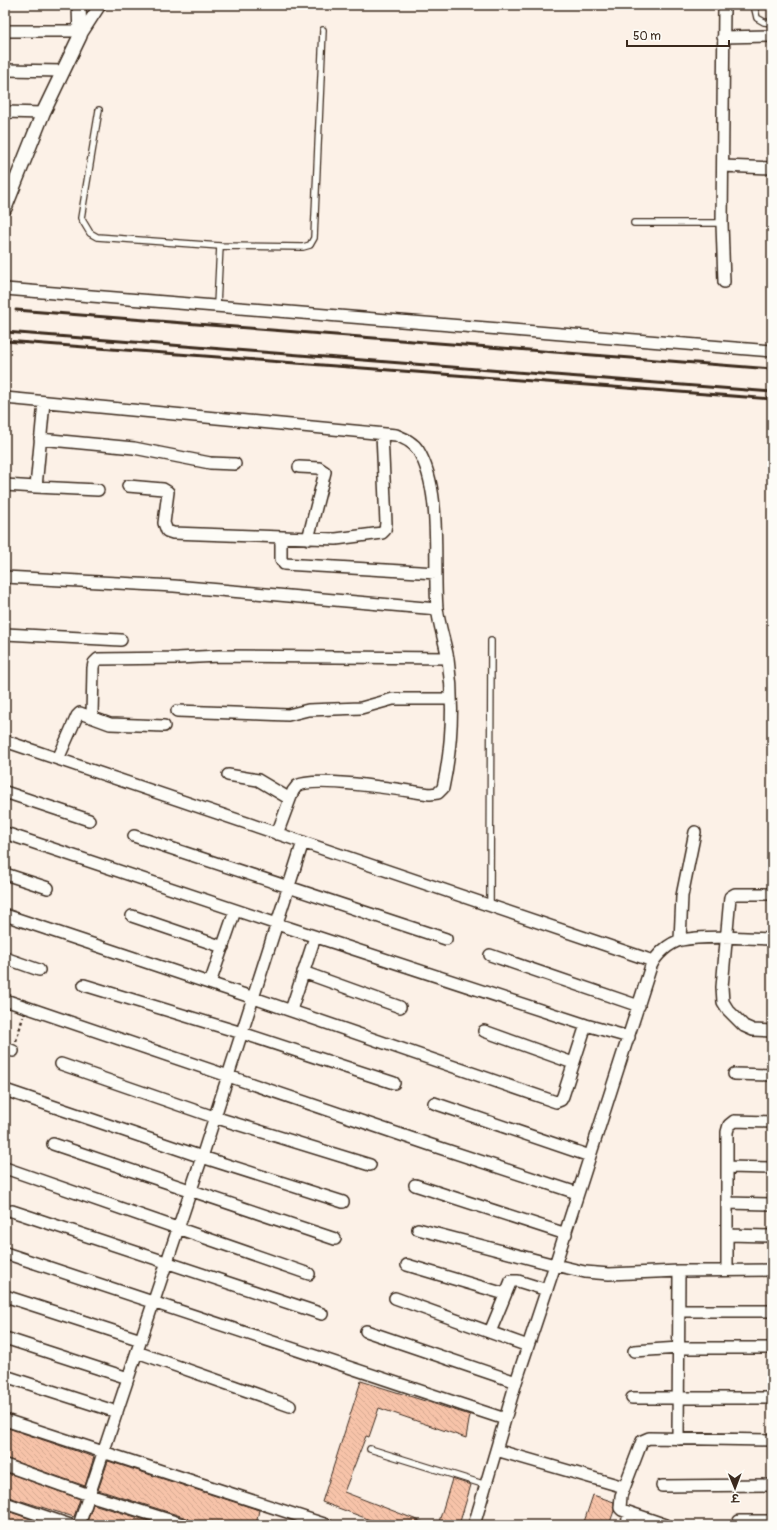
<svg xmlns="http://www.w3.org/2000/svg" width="777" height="1530" viewBox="0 0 777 1530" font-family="Pangolin,'Playpen Sans Deva',sans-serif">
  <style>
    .building { fill: url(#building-back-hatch); stroke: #3b2a1e }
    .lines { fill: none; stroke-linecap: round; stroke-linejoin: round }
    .service-casing { stroke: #3b2a1e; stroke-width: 8 }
    .minor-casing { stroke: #3b2a1e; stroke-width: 14 }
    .tertiary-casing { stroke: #3b2a1e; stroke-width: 16 }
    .path { stroke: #3b2a1e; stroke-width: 2.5; stroke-dasharray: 3 3; stroke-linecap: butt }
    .service { stroke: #fdfcf7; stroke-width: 5.5 }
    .minor { stroke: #fdfcf7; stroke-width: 11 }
    .tertiary { stroke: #fdfcf7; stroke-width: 13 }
    .rail { stroke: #3b2a1e; stroke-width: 3 }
  </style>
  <defs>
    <pattern id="building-back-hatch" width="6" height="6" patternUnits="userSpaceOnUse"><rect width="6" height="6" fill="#f7c3a9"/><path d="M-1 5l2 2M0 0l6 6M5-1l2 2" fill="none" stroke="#d5a891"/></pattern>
  </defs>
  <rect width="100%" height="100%" fill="#fcf1e7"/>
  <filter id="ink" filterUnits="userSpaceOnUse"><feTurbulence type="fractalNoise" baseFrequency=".025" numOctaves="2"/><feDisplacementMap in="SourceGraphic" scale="8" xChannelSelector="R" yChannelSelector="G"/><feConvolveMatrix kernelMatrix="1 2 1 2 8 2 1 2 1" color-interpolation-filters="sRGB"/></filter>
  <g filter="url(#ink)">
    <path class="building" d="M 361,1381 L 470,1415 L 466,1438 L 379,1408 L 369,1437 L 366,1436 L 344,1492 L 430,1525 L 384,1525 L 322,1502 Z
      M 5,1427 L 94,1457 L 85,1486 L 5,1458 Z
      M 108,1461 L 259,1510 L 256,1525 L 192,1525 L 187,1518 L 98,1490 Z
      M 5,1472 L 80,1499 L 74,1517 L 5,1496 Z
      M 452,1479 L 471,1485 L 459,1525 L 438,1525 Z
      M 593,1495 L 614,1502 L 614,1511 L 609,1525 L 583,1525 Z
      M 93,1504 L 162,1525 L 86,1525 Z
      M 5,1510 L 36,1521 L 35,1525 L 5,1525 Z"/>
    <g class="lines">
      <defs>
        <path id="service" d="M 754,5 L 757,18 L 764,22 L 772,23
          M 99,110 L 81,218 L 90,233 L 97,237 L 220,246
          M 634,223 L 722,223
          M 217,305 L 220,246 L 303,247 L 310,245 L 314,238 L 323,30
          M 490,906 L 491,641
          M 370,1449 L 486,1485"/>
        <path id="minor" d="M 724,5 L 722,223 L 724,282
          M 5,31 L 80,31
          M 80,36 L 100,5
          M 723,37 L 772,36
          M 5,70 L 63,71
          M 5,112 L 43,113
          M 723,166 L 772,168
          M 5,289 L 772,351
          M 5,398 L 396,435 C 405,439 413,442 418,450 C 443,491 433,562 437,608 C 439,625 445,642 448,659 C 454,702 452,746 443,788 L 438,793 L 430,794 C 407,791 314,775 297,786 C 296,787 294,790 293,791 L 277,834
          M 44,402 L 36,487 L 98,490
          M 40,439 L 134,448 L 210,463 L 235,464
          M 299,467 L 319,468 L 325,472 L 308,539
          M 5,485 L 36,487
          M 128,486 L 163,489 L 168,492 L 164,523 L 167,531 L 173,533 L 336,539 L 382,533 L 385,530 L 386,523 L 382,434
          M 281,537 L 281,559 L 284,564 L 436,573
          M 5,577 L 174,586 L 437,609
          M 5,634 L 121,640
          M 177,711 L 288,715 L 308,710 L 361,708 L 393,699 L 451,699
          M 92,716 L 93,668 L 94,663 L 98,659 L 178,658 L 219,656 L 448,658
          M 5,741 L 653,961
          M 58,759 L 77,716 L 80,713 L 110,724 L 164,726
          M 228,775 L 258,780 L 290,799
          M 5,792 L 89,820
          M 5,833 L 277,924 L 586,1025 L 629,1037
          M 134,836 L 446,939
          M 5,874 L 48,888
          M 772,894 L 735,894 L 730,897 L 722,987 L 723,1002 L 728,1010 L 744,1026 L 753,1030 L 772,1031
          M 5,915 L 245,995 L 556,1102 L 561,1100 L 563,1096 L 586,1025
          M 132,916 L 223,947
          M 680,940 L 682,896 L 695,832
          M 490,955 L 639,1006
          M 5,958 L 39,970
          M 303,972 L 400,1007
          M 210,983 L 235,911
          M 84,985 L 242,1033 L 394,1083
          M 5,1000 L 428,1144 L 577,1193
          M 291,1010 L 315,937
          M 484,1031 L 573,1063
          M 5,1048 L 13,1051
          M 61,1064 L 214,1117 L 370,1165
          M 734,1074 L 772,1075
          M 5,1090 L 202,1157 L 343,1202
          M 434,1103 L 590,1156
          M 53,1144 L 335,1239
          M 728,1167 L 772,1168
          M 5,1168 L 309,1274
          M 415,1185 L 566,1234
          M 727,1203 L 772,1204
          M 12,1211 L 322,1314
          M 418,1229 L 555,1265 L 651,966 C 656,955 669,943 681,940 C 705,935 746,938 772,939
          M 727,1235 L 772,1236
          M 5,1253 L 505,1419
          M 407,1265 L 505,1294
          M 727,1270 L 727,1132 L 729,1125 L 734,1121 L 772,1122
          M 5,1296 L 141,1340
          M 395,1298 L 528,1346
          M 679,1311 L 772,1311
          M 366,1331 L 516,1382
          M 490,1332 L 511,1281 L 518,1281 L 547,1290
          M 5,1338 L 128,1378
          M 634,1351 L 679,1348 L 772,1348
          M 137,1352 L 290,1406
          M 5,1376 L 117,1412
          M 632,1398 L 772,1398
          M 5,1420 L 327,1525
          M 678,1439 L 679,1271
          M 496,1450 L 624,1487
          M 5,1465 L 89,1495 L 185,1525
          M 662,1486 L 772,1485
          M 5,1503 L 70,1525
          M 739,1521 L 772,1521
          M 79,1525 L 202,1157 L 303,842
          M 474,1525 L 516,1382 L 555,1265 L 585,1272 L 609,1274 L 679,1271 L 772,1270
          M 626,1525 L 630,1513
          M 666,1525 L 622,1510 L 620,1508 L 621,1496 L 642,1441 L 649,1438 L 772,1440"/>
        <path id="tertiary" d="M 5,208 L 43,113 L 80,36 L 79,5"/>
      </defs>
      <use href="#service" class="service-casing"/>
      <use href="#minor" class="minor-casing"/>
      <use href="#tertiary" class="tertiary-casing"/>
      <path class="path" d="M 16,1041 L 23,1017"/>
      <use href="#service" class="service"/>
      <use href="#minor" class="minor"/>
      <use href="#tertiary" class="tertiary"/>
      <path class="rail" d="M 16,310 L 772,369
        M 5,332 L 772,392
        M 5,341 L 772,399"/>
    </g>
  </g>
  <rect width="777" height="1530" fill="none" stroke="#fdfcf7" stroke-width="20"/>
  <rect x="10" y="10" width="757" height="1510" fill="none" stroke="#3b2a1e" stroke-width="1.5" filter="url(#ink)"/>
  <g transform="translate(735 1488) rotate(179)" stroke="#fdfcf7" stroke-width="3" paint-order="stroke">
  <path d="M0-3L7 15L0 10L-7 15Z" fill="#3b2a1e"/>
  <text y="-6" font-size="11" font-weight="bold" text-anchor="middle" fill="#3b2a1e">उ</text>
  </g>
  <path d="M627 40v6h102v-6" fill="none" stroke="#3b2a1e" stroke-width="2"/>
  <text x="633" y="40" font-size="12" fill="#3b2a1e" stroke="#fdfcf7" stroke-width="3" paint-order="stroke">50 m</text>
</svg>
